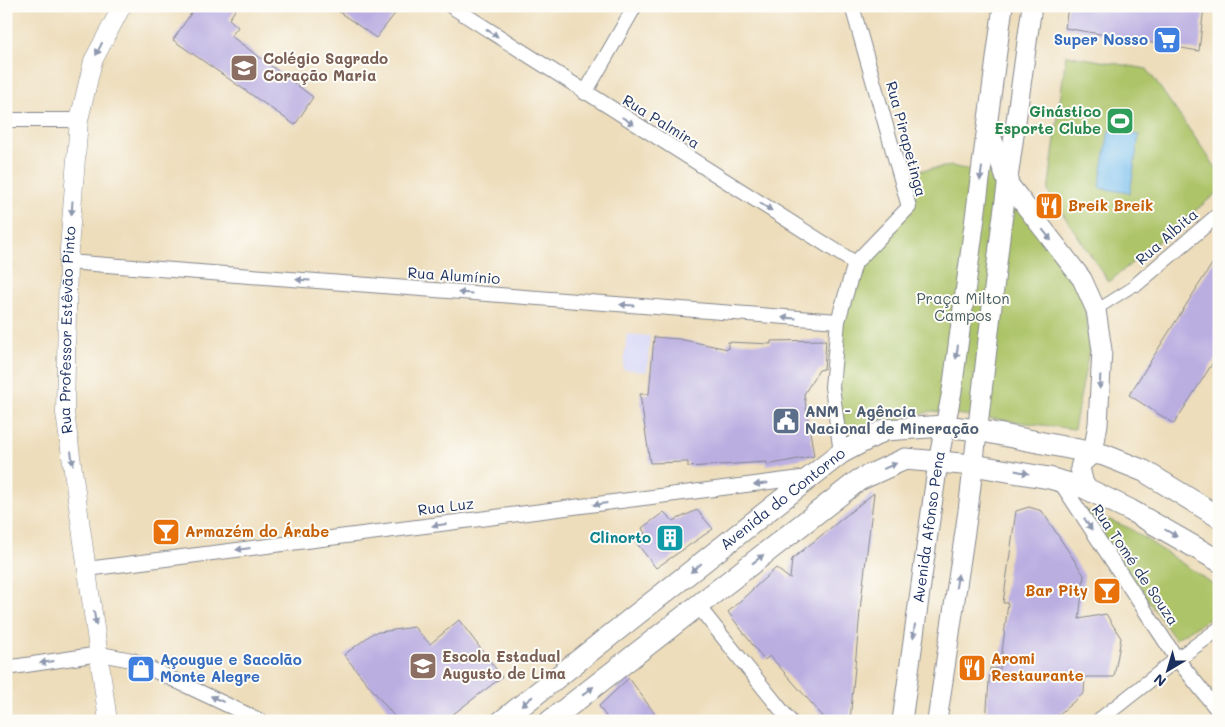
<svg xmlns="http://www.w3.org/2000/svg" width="1225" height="727" viewBox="0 0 1225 727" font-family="Mali,sans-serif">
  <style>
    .built { fill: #d7d7f8 }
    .green { fill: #adc469; stroke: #647a64 }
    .water { fill: #74bded; stroke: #4876a6 }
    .building { fill: #baaee1 }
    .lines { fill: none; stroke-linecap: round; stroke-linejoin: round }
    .pedestrian-casing { stroke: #84868c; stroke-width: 12 }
    .minor-casing { stroke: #84868c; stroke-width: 16 }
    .tertiary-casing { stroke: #84868c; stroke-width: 19 }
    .secondary-casing { stroke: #84868c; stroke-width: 21 }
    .primary-casing { stroke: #84868c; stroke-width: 23 }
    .pedestrian { stroke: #fff; stroke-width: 10 }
    .minor { stroke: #fff; stroke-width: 14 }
    .tertiary { stroke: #fff; stroke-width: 18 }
    .secondary { stroke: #fff; stroke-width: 19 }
    .primary { stroke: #fff; stroke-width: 21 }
    .oneway { fill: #8d97ae }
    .labels { text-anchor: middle; stroke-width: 4; stroke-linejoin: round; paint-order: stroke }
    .shop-label { font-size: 15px; font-weight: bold; fill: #366cbe; stroke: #fdfcf7; text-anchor: end }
    .education-label { font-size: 15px; font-weight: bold; fill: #785e54; stroke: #fdfcf7; text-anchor: start }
    .leisure-label { font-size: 15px; font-weight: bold; fill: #27864d; stroke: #fdfcf7; text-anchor: end }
    .street-label { font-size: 15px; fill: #1b2f5e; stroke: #fdfcf7 }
    .food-label { font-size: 15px; font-weight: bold; fill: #c56008; stroke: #fdfcf7; text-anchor: start }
    .park-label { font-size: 15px; fill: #475c61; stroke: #fdfcf7 }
    .service-label { font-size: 15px; font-weight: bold; fill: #4e5e75; stroke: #fdfcf7; text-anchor: start }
    .culture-label { font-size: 15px; font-weight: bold; fill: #0d838f; stroke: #fdfcf7; text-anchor: end }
  </style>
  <rect width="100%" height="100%" fill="#fdfcf7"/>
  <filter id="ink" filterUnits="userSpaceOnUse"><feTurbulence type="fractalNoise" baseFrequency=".02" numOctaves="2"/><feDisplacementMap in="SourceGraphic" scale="10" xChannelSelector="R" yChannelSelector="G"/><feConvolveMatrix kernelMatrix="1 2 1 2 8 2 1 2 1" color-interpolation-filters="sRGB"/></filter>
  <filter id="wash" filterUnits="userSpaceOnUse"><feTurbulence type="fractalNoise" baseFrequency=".0096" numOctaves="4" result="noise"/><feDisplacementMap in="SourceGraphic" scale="20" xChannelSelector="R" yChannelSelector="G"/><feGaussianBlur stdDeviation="1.12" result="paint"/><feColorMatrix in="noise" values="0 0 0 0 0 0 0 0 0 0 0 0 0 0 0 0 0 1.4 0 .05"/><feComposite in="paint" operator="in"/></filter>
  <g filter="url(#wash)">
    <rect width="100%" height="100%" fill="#edddbb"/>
    <path class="built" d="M 627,334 L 650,336 L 647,372 L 623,369 Z"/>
    <path class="green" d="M 1066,55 L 1147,69 L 1219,172 L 1219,191 L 1109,282 L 1048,192 Z
      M 978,126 L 1076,280 L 1085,310 L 1090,346 L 1074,429 L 931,411 L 884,427 L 845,445 L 834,389 L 840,323 L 857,264 L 912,207 L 916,171 L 952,166 L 973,171 Z
      M 1083,509 L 1129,528 L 1219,588 L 1219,613 L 1175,639 Z"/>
    <path class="water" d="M 1109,130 L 1139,135 L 1130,193 L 1099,188 Z"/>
    <g id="blocks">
      <path class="building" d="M 196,6 L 238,6 L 229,19 L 238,27 L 231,36 L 313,97 L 295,125 L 173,40 Z
        M 331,6 L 401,6 L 376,38 Z
        M 1068,6 L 1204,6 L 1199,51 L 1065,28 Z
        M 1219,253 L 1219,353 L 1174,424 L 1129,395 Z
        M 654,337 L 679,339 L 728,349 L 728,342 L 771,344 L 771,341 L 826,340 L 824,369 L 819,370 L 804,394 L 814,456 L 767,465 L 767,462 L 688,467 L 688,462 L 650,463 L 640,394 L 649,394 Z
        M 874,493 L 861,601 L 850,721 L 827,721 L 770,656 L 764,660 L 728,612 L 776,568 L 790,579 L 792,559 Z
        M 1029,507 L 1042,511 L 1084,575 L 1079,619 L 1106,614 L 1121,638 L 1114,677 L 1085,677 L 1084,693 L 1051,721 L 986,721 L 990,668 L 1000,669 L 1008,603 L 1003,603 L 1016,511 Z
        M 697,510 L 713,529 L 656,568 L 635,541 L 645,534 L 642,528 L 664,512 L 673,521 Z
        M 459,620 L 502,677 L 444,721 L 398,721 L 344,655 L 373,633 L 414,627 L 430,644 Z
        M 629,678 L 660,721 L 609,721 L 599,706 Z"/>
    </g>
  </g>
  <g filter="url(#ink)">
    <use href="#blocks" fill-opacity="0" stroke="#84868c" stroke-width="1"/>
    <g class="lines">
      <defs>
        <path id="pedestrian" d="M 1096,310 L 1137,284"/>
        <path id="minor" d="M 451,6 L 855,263
          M 585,93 L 635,6
          M 6,120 L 79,120
          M 68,262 L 838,321
          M 1137,284 L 1219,214
          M 841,453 L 832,387 L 838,321 L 855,263 L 909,207 L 852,6
          M 1061,483 L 1177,659 L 1219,712
          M 87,569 L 809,477
          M 698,606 L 790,721
          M 6,668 L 100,654 L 132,660 L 261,721
          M 1098,721 L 1177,659 L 1219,629"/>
        <g id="tertiary">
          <path id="s1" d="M 108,721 L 65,413 L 68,262 L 79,120 L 93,61 L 122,6"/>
        </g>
        <g id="secondary">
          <path d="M 989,129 L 1007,182 L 1082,279 L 1096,310 L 1102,350 L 1098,424 L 1093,453 L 1081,464 L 1080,468 L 1085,488"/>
          <path id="s2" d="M 902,721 L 938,462 L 952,391 L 1003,6"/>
          <path d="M 937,721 L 968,511 L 1001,229 L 1032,6"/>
        </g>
        <g id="primary">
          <path id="s3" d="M 502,721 L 841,453 L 885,430 L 944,426 L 977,430 L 1104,455 L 1144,471 L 1219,517"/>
          <path d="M 550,721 L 859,480 L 905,459 L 973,465 L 1049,478 L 1085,488 L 1130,510 L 1219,561"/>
        </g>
      </defs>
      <use href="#pedestrian" class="pedestrian-casing"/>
      <use href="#minor" class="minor-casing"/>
      <use href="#tertiary" class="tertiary-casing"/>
      <use href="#secondary" class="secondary-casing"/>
      <use href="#primary" class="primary-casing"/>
      <use href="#pedestrian" class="pedestrian"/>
      <use href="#minor" class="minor"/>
      <use href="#tertiary" class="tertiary"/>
      <use href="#secondary" class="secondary"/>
      <use href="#primary" class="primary"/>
    </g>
    <defs><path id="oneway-solid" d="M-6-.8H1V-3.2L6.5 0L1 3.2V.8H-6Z" transform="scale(1.25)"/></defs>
    <g class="oneway">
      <use href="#oneway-solid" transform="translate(492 33) rotate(33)"/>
      <use href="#oneway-solid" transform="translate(99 49) rotate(116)"/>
      <use href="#oneway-solid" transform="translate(628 121) rotate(32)"/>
      <use href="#oneway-solid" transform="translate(981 174) rotate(98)"/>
      <use href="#oneway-solid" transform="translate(766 207) rotate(32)"/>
      <use href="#oneway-solid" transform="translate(72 208) rotate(94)"/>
      <use href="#oneway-solid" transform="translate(1047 235) rotate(52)"/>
      <use href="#oneway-solid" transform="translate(303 280) rotate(-176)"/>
      <use href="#oneway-solid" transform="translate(465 293) rotate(-176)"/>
      <use href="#oneway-solid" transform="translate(627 305) rotate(-176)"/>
      <use href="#oneway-solid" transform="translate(789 318) rotate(-176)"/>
      <use href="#oneway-solid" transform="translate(957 352) rotate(98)"/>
      <use href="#oneway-solid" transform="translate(1100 382) rotate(93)"/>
      <use href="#oneway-solid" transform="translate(72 458) rotate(82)"/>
      <use href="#oneway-solid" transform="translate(890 466) rotate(-24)"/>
      <use href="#oneway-solid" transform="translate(1022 472) rotate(12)"/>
      <use href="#oneway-solid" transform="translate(761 484) rotate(173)"/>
      <use href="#oneway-solid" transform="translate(600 504) rotate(173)"/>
      <use href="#oneway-solid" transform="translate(1088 524) rotate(56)"/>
      <use href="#oneway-solid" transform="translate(439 525) rotate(173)"/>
      <use href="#oneway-solid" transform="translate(1171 533) rotate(30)"/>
      <use href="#oneway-solid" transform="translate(243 549) rotate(173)"/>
      <use href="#oneway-solid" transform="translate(758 559) rotate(-38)"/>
      <use href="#oneway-solid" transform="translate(696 568) rotate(141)"/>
      <use href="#oneway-solid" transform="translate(957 581) rotate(-81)"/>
      <use href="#oneway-solid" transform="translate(95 618) rotate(81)"/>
      <use href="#oneway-solid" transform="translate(914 631) rotate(98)"/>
      <use href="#oneway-solid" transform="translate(47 662) rotate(172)"/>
      <use href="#oneway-solid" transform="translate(588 691) rotate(-38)"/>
      <use href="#oneway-solid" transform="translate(217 699) rotate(-155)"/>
      <use href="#oneway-solid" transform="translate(527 701) rotate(142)"/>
    </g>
  </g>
  <defs>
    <symbol id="supermarket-square" viewBox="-11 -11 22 22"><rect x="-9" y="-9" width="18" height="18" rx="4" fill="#3f7fe0" stroke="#fdfcf7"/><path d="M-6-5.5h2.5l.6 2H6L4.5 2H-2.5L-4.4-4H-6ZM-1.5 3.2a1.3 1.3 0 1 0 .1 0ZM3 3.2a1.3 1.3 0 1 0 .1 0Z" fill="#fff"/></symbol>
    <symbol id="school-square" viewBox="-11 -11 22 22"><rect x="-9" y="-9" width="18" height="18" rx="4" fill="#8d6e63" stroke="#fdfcf7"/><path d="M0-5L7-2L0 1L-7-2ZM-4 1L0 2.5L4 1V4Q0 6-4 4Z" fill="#fff"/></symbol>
    <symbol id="stadium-square" viewBox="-11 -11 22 22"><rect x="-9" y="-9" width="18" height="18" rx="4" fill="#2e9e5b" stroke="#fdfcf7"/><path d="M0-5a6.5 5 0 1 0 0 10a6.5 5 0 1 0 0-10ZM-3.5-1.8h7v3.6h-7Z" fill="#fff"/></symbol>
    <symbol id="restaurant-square" viewBox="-11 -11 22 22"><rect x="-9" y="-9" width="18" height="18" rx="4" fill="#e8710a" stroke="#fdfcf7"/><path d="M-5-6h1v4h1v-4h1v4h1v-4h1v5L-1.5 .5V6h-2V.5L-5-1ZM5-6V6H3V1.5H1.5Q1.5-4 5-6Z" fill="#fff"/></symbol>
    <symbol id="civic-square" viewBox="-11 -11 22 22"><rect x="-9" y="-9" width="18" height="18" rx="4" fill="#5c6f8a" stroke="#fdfcf7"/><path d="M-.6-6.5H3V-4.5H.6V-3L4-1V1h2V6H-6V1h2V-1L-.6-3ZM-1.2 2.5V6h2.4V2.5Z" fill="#fff"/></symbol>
    <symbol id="bar-square" viewBox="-11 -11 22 22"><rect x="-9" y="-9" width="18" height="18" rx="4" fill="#e8710a" stroke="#fdfcf7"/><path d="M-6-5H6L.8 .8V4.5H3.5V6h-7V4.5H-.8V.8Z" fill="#fff"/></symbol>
    <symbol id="building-square" viewBox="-11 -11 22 22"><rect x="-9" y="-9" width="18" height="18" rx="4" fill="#0f9aa8" stroke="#fdfcf7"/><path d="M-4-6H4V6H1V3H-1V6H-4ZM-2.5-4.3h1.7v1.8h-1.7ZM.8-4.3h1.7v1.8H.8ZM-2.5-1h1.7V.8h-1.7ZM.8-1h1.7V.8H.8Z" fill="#fff"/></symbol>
    <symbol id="shop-square" viewBox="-11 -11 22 22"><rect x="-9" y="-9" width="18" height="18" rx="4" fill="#3f7fe0" stroke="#fdfcf7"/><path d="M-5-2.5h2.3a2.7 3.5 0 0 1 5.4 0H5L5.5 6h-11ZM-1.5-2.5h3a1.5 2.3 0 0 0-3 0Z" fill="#fff"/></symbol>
  </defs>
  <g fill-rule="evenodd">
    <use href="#supermarket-square" x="1151" y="24" width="32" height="32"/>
    <use href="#school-square" x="228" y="52" width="32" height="32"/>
    <use href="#stadium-square" x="1104" y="105" width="32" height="32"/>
    <use href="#restaurant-square" x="1033" y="190" width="32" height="32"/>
    <use href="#civic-square" x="770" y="405" width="32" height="32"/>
    <use href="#bar-square" x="150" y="516" width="32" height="32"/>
    <use href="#building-square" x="654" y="522" width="32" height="32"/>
    <use href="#bar-square" x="1091" y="575" width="32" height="32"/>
    <use href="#school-square" x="407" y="650" width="32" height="32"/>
    <use href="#restaurant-square" x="956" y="652" width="32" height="32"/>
    <use href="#shop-square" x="125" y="653" width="32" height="32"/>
  </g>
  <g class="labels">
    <g class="shop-label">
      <text x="1148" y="45">Super Nosso</text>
      <text x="160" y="665" text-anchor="start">Açougue e Sacolão<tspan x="160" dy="17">Monte Alegre</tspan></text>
    </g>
    <g class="education-label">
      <text x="263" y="64">Colégio Sagrado<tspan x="263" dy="17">Coração Maria</tspan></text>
      <text x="442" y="662">Escola Estadual<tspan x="442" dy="17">Augusto de Lima</tspan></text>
    </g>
    <g class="leisure-label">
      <text x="1101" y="117">Ginástico<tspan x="1101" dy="17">Esporte Clube</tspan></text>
    </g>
    <g class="street-label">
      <text transform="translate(661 122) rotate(32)" y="5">Rua Palmira</text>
      <text transform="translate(906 139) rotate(75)" y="5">Rua Pirapetinga</text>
      <text transform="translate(1167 237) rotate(-41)" y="5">Rua Albita</text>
      <text transform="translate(454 276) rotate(4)" y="5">Rua Alumínio</text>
      <text dy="5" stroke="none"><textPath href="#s1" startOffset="394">Rua Professor Estêvão Pinto</textPath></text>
      <text dy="5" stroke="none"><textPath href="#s3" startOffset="358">Avenida do Contorno</textPath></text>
      <text transform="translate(446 507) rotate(-7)" y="5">Rua Luz</text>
      <text dy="5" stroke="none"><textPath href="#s2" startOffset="196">Avenida Afonso Pena</textPath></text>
      <text transform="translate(1135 565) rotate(56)" y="5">Rua Tomé de Souza</text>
    </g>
    <g class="food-label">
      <text x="1068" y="211">Breik Breik</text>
      <text x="185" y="537">Armazém do Árabe</text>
      <text x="1088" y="596" text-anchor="end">Bar Pity</text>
      <text x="991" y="664">Aromi<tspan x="991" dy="17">Restaurante</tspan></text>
    </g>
    <g class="park-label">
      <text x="963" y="304">Praça Milton<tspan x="963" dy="17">Campos</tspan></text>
    </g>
    <g class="service-label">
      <text x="805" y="417">ANM - Agência<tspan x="805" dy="17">Nacional de Mineração</tspan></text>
    </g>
    <g class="culture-label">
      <text x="651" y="543">Clinorto</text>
    </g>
  </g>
  <rect width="1225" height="727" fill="none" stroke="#fdfcf7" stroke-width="25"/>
  <g transform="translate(1168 670) rotate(218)" stroke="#fdfcf7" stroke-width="4" paint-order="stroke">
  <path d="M0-4L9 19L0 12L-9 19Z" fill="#1b2f5e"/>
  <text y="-8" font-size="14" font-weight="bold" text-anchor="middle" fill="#1b2f5e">N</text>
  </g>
</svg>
